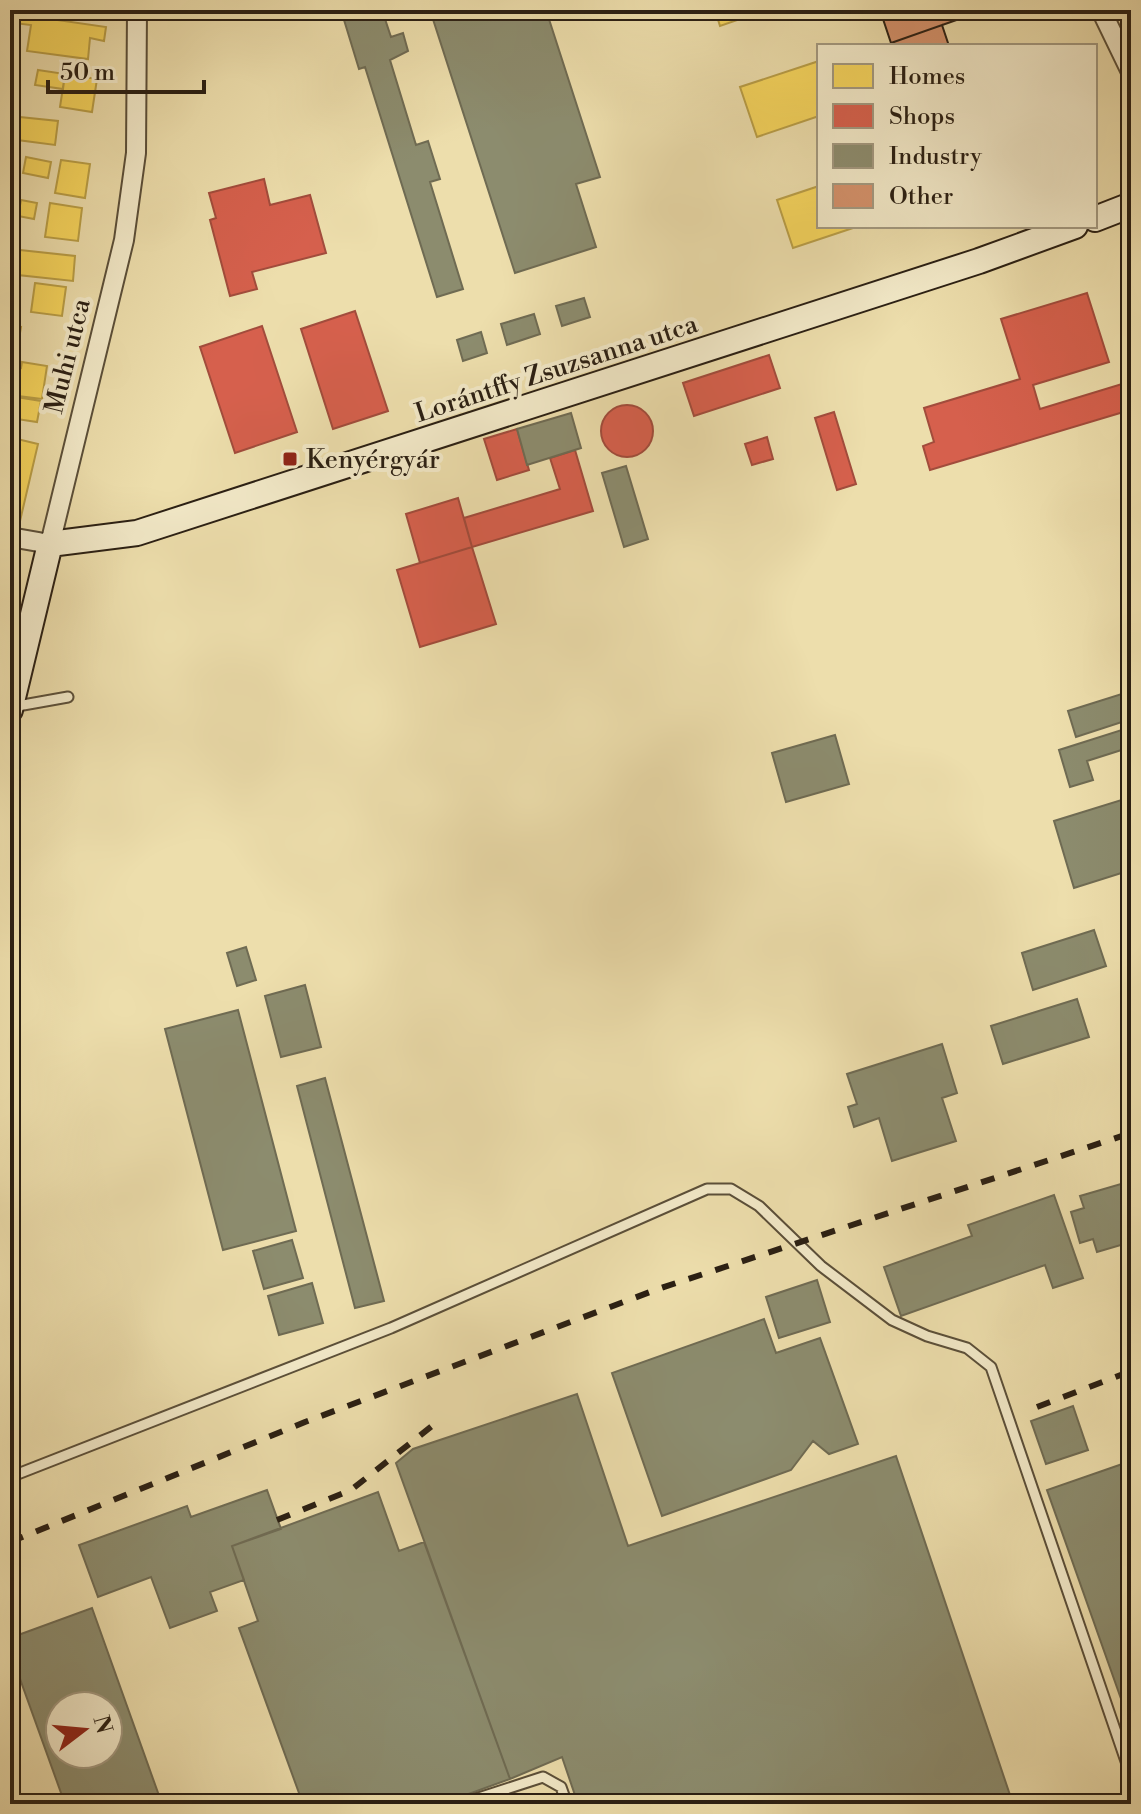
<svg xmlns="http://www.w3.org/2000/svg" width="1141" height="1814" viewBox="0 0 1141 1814" font-family="'Libre Bodoni',serif">
  <style>
    .homes { fill: #f6d55c; stroke: #b99e46; stroke-width: 2 }
    .shops { fill: #d6604d; stroke: #a24c3c; stroke-width: 2 }
    .industry { fill: #8c8c6e; stroke: #6f6b53; stroke-width: 2; fill-rule: evenodd }
    .building { fill: #d4916b; stroke: #2a1f13; stroke-width: 2 }
    .lines { fill: none; stroke-linecap: round; stroke-linejoin: round }
    .lane-casing { stroke: #5b4f39; stroke-width: 13 }
    .street-casing { stroke: #5b4f39; stroke-width: 22 }
    .secondary-casing { stroke: #2a1f13; stroke-width: 28 }
    .lane { stroke: #f3eac9; stroke-width: 9 }
    .street { stroke: #f3eac9; stroke-width: 18 }
    .secondary { stroke: #f3eac9; stroke-width: 24 }
    .rail { stroke: #2a1f13; stroke-width: 6; stroke-dasharray: 14 14; stroke-linecap: butt }
    .poi-dot { fill: #8f2418; stroke: #f3eac9; stroke-width: 3 }
    .labels { text-anchor: middle; stroke-width: 8; stroke-linejoin: round; paint-order: stroke }
    .street-label { font-size: 26px; fill: #2a1f13; stroke: #f3eac9 }
    .poi-label { font-size: 26px; fill: #2a1f13; stroke: #f3eac9; text-anchor: start }
  </style>
  <rect width="100%" height="100%" fill="#eddeac"/>
  <filter id="stains"><feTurbulence type="fractalNoise" baseFrequency=".0025" numOctaves="4"/><feColorMatrix values="0 0 0 0 .2 0 0 0 0 .09 0 0 0 0 .02 0 0 0 .5 -.17"/></filter>
  <radialGradient id="worn" r=".72"><stop offset=".6" stop-color="#630" stop-opacity="0"/><stop offset="1" stop-color="#630" stop-opacity=".3"/></radialGradient>
  <path class="homes" d="M 715,10 L 766,10 L 720,26 Z
    M 16,14 L 106,27 L 104,41 L 90,38 L 88,59 L 27,51 L 31,25 L 14,23 Z
    M 819,61 L 819,116 L 757,137 L 740,87 Z
    M 38,70 L 65,74 L 63,89 L 35,85 Z
    M 65,74 L 97,79 L 92,112 L 60,107 Z
    M 10,116 L 58,121 L 55,145 L 10,139 Z
    M 26,157 L 51,162 L 48,178 L 23,173 Z
    M 61,160 L 90,164 L 85,198 L 55,193 Z
    M 819,186 L 819,226 L 859,226 L 793,248 L 777,200 Z
    M 21,200 L 37,203 L 34,219 L 18,216 Z
    M 50,203 L 82,208 L 78,241 L 45,237 Z
    M 20,250 L 75,256 L 73,281 L 18,275 Z
    M 35,283 L 66,287 L 62,316 L 31,312 Z
    M 10,326 L 21,327 L 16,357 L 10,356 Z
    M 22,362 L 47,366 L 42,399 L 10,395 L 10,366 L 21,368 Z
    M 10,396 L 41,401 L 37,422 L 10,418 Z
    M 13,438 L 38,444 L 20,521 L 10,519 Z"/>
  <path class="shops" d="M 264,179 L 270,205 L 310,195 L 326,253 L 252,272 L 257,289 L 230,296 L 210,220 L 216,218 L 209,193 Z
    M 1087,293 L 1109,362 L 1033,385 L 1040,409 L 1122,384 L 1130,410 L 930,470 L 923,446 L 934,442 L 924,408 L 1020,379 L 1001,319 Z
    M 355,311 L 388,411 L 333,429 L 301,329 Z
    M 262,326 L 297,432 L 235,453 L 200,347 Z
    M 769,355 L 780,388 L 694,416 L 683,383 Z
    M601 431a26 26 0 1 1 52 0a26 26 0 1 1-52 0Z
    M 834,412 L 856,484 L 837,490 L 815,418 Z
    M 517,429 L 529,470 L 497,480 L 484,439 Z
    M 767,437 L 773,459 L 752,465 L 745,444 Z
    M 575,450 L 593,511 L 472,547 L 464,518 L 560,489 L 550,458 Z
    M 458,498 L 472,547 L 420,563 L 406,514 Z
    M 472,547 L 496,624 L 420,647 L 397,570 Z"/>
  <path class="industry" d="M 341,10 L 382,10 L 391,37 L 403,33 L 408,51 L 390,60 L 416,145 L 428,141 L 440,179 L 430,182 L 463,289 L 437,297 L 365,67 L 359,69 Z
    M 430,10 L 546,10 L 600,177 L 576,184 L 596,247 L 515,273 Z
    M 584,298 L 590,317 L 562,326 L 556,306 Z
    M 534,314 L 540,334 L 507,345 L 501,324 Z
    M 481,332 L 487,353 L 463,361 L 457,340 Z
    M 571,413 L 581,448 L 527,465 L 517,429 Z
    M 626,466 L 648,539 L 624,547 L 602,473 Z
    M 1131,691 L 1131,719 L 1076,737 L 1068,711 Z
    M 1131,727 L 1131,747 L 1087,761 L 1093,780 L 1070,787 L 1059,750 Z
    M 835,735 L 849,784 L 786,802 L 772,753 Z
    M 1131,797 L 1131,870 L 1074,888 L 1054,821 Z
    M 1094,930 L 1106,966 L 1033,990 L 1022,953 Z
    M 246,947 L 256,980 L 237,986 L 227,953 Z
    M 305,985 L 321,1047 L 281,1057 L 265,996 Z
    M 1077,999 L 1089,1037 L 1003,1064 L 991,1026 Z
    M 238,1010 L 296,1231 L 223,1250 L 165,1029 Z
    M 942,1044 L 957,1093 L 942,1098 L 956,1141 L 892,1161 L 879,1118 L 854,1127 L 848,1107 L 857,1104 L 847,1074 Z
    M 325,1078 L 384,1301 L 355,1308 L 297,1086 Z
    M 1131,1181 L 1131,1242 L 1097,1252 L 1093,1239 L 1080,1243 L 1071,1212 L 1084,1208 L 1080,1196 Z
    M 1054,1195 L 1083,1278 L 1053,1288 L 1045,1265 L 901,1316 L 884,1267 L 972,1236 L 968,1225 Z
    M 292,1240 L 303,1278 L 264,1289 L 253,1251 Z
    M 817,1280 L 830,1322 L 779,1338 L 766,1297 Z
    M 312,1283 L 323,1323 L 279,1335 L 268,1296 Z
    M 764,1319 L 776,1353 L 820,1338 L 858,1444 L 829,1454 L 813,1441 L 791,1470 L 662,1516 L 612,1373 Z
    M 577,1394 L 628,1546 L 896,1456 L 1013,1804 L 578,1804 L 562,1757 L 510,1779 L 396,1463 L 413,1449 Z
    M 1073,1406 L 1088,1450 L 1046,1464 L 1031,1421 Z
    M 1131,1461 L 1131,1727 L 1047,1490 Z
    M 267,1490 L 281,1529 L 232,1546 L 244,1580 L 210,1592 L 217,1611 L 170,1628 L 151,1577 L 98,1597 L 79,1545 L 187,1506 L 191,1517 Z
    M 378,1492 L 399,1551 L 424,1542 L 510,1779 L 441,1804 L 303,1804 L 239,1628 L 258,1621 L 232,1546 Z
    M 92,1608 L 162,1804 L 65,1804 L 10,1651 L 10,1638 ZM 60,1706 L 108,1706 L 108,1754 L 60,1754 Z"/>
  <path class="building" d="M 880,10 L 985,10 L 891,43 Z
    M 942,25 L 949,46 L 892,46 L 891,43 Z"/>
  <g class="lines">
    <defs>
      <path id="lane" d="M 12,707 L 68,697
        M 10,1477 L 391,1328 L 707,1189 L 731,1189 L 759,1206 L 821,1266 L 892,1320 L 927,1336 L 967,1348 L 991,1367 L 1131,1776
        M 10,1798 L 12,1804
        M 460,1804 L 543,1777 L 561,1787 L 567,1804"/>
      <path id="street" d="M 1101,10 L 1131,72
        M 10,537 L 50,544 L 124,240 L 136,153 L 137,10"/>
      <path id="secondary" d="M 1095,219 L 1131,205
        M 10,710 L 50,544 L 137,533 L 979,261 L 1075,226"/>
    </defs>
    <use href="#lane" class="lane-casing"/>
    <use href="#street" class="street-casing"/>
    <use href="#secondary" class="secondary-casing"/>
    <use href="#lane" class="lane"/>
    <use href="#street" class="street"/>
    <use href="#secondary" class="secondary"/>
    <path class="rail" d="M 1037,1407 L 1131,1371
      M 277,1520 L 351,1490 L 432,1426
      M 10,1542 L 305,1422 L 658,1289 L 1131,1133"/>
  </g>
  <rect class="poi-dot" x="282" y="451" width="16" height="16" rx="4"/>
  <g class="labels">
    <g class="street-label">
      <text transform="translate(67 356) rotate(-76)" y="9">Muhi utca</text>
      <text transform="translate(556 368) rotate(-18)" y="9">Lorántffy Zsuzsanna utca</text>
    </g>
    <g class="poi-label">
      <text x="306" y="468">Kenyérgyár</text>
    </g>
  </g>
  <rect width="1141" height="1814" fill="none" stroke="#eddeac" stroke-width="40"/>
  <rect x="12" y="12" width="1117" height="1790" fill="none" stroke="#2a1f13" stroke-width="4"/>
  <rect x="20" y="20" width="1101" height="1774" fill="none" stroke="#2a1f13" stroke-width="2"/>
  <rect x="817" y="44" width="280" height="184" fill="#f3eac9" stroke="#a39980" stroke-width="2"/>
  <rect x="833" y="64" width="40" height="24" fill="#f6d55c" stroke="#a39980" stroke-width="2"/>
  <text x="889" y="84" font-size="24" fill="#2a1f13">Homes</text>
  <rect x="833" y="104" width="40" height="24" fill="#d6604d" stroke="#a39980" stroke-width="2"/>
  <text x="889" y="124" font-size="24" fill="#2a1f13">Shops</text>
  <rect x="833" y="144" width="40" height="24" fill="#8c8c6e" stroke="#a39980" stroke-width="2"/>
  <text x="889" y="164" font-size="24" fill="#2a1f13">Industry</text>
  <rect x="833" y="184" width="40" height="24" fill="#d4916b" stroke="#a39980" stroke-width="2"/>
  <text x="889" y="204" font-size="24" fill="#2a1f13">Other</text>
  <g transform="translate(84 1730) rotate(74)"><circle r="38" fill="#f3eac9" stroke="#a39980" stroke-width="2"/>
  <path d="M0-6L14 30L0 20L-14 30Z" fill="#8f2418"/>
  <text y="-12" font-size="22" font-weight="bold" text-anchor="middle" fill="#2a1f13">N</text>
  </g>
  <path d="M48 80v12h156v-12" fill="none" stroke="#2a1f13" stroke-width="4"/>
  <text x="60" y="80" font-size="24" fill="#2a1f13" stroke="#f3eac9" stroke-width="6" paint-order="stroke">50 m</text>
  <rect width="100%" height="100%" filter="url(#stains)"/>
  <rect width="100%" height="100%" fill="url(#worn)"/>
</svg>
